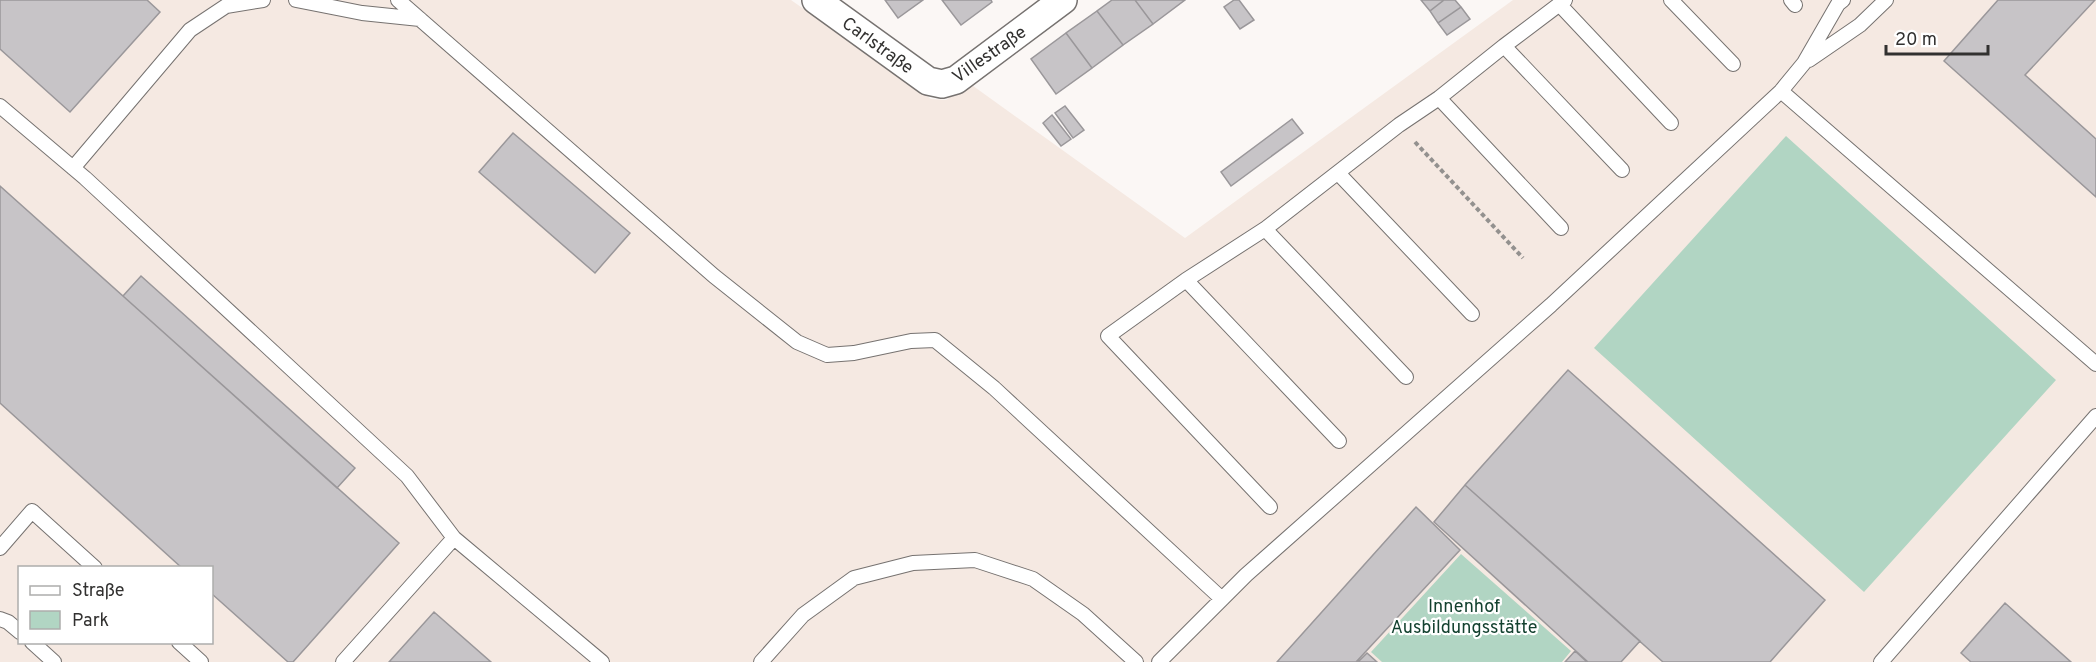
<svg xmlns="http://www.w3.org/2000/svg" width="2096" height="662" viewBox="0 0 2096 662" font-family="Overpass,sans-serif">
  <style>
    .built { fill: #f5e9e2; fill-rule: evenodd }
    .green { fill: #b1d5c3 }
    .building { fill: #c7c4c7; stroke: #9a979a; stroke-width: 1.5 }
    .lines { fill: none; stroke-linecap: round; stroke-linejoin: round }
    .lane-casing { stroke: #767270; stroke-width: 16 }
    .street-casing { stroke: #767270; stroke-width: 30 }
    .path { stroke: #93918f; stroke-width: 4; stroke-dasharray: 4.5 3; stroke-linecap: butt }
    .lane { stroke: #fff; stroke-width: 14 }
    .street { stroke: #fff; stroke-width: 27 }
    .labels { text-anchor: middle; stroke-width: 4.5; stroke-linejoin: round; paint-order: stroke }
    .street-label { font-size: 18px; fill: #323130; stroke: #fff }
    .park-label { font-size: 18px; fill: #13412f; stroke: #fff }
  </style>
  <rect width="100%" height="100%" fill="#fbf7f5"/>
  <path class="built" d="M 0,0 L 791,0 L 931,99 L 946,100 L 969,83 L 1185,238 L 1513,0 L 2096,0 L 2096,662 L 0,662 ZM 20,568 L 212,568 L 212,642 L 20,642 Z"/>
  <path class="green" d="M 1786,136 L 2056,380 L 1864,592 L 1594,348 Z
    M 1461,554 L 1571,651 L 1562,662 L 1382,662 L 1371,652 Z"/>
  <path class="building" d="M 0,0 L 147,0 L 160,12 L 70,112 L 0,49 Z
    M 885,0 L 923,0 L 898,18 Z
    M 942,0 L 991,0 L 992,2 L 961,25 Z
    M 1112,0 L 1135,0 L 1153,24 L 1123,45 L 1097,11 Z
    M 1135,0 L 1185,0 L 1153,24 Z
    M 1234,0 L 1239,0 L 1254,20 L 1240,29 L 1224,7 Z
    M 1421,0 L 1444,0 L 1430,11 Z
    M 1444,0 L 1455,0 L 1461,7 L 1438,23 L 1430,11 Z
    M 1998,0 L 2095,0 L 2025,75 L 2096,139 L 2096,197 L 1944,61 Z
    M 1461,7 L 1470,19 L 1447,35 L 1438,23 Z
    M 1097,11 L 1123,45 L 1092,68 L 1066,33 Z
    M 1066,33 L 1092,68 L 1056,94 L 1031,59 Z
    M 1065,106 L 1084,130 L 1073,138 L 1055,113 Z
    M 1052,115 L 1071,139 L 1061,146 L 1043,123 Z
    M 1292,119 L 1303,133 L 1231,186 L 1221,172 Z
    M 513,133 L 630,233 L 595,273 L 479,172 Z
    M 0,186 L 399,543 L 293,662 L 288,662 L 212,594 L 212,568 L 182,568 L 0,403 Z
    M 141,276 L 355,468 L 337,488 L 123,296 Z
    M 1568,370 L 1825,600 L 1770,662 L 1663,662 L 1465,485 Z
    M 1465,485 L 1640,641 L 1621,662 L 1588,662 L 1434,522 Z
    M 1416,507 L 1460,550 L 1356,662 L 1277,662 Z
    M 2005,603 L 2071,662 L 1971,662 L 1961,653 Z
    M 434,612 L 491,662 L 389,662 Z
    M 1575,651 L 1587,662 L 1565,662 Z
    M 1367,653 L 1377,662 L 1358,662 Z"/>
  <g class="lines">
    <defs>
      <path id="lane" d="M 296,0 L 362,13 L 420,19
        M 398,0 L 714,276 L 797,342 L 827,355 L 854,353 L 911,341 L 935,340 L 994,388 L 1222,599
        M 1671,0 L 1733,64
        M 1791,0 L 1795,5
        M 1559,4 L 1671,123
        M 1504,46 L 1622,170
        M 1809,60 L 1860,25 L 1886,0
        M 1781,91 L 2096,364
        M 1439,98 L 1561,228
        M 0,106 L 85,178 L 407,476 L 454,538
        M 73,168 L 190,30 L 226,6 L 263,0
        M 1338,173 L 1472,314
        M 1265,229 L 1406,377
        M 1186,280 L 1339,441
        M 1270,507 L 1108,336 L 1186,280 L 1265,229 L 1399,125 L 1439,98 L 1504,46 L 1565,0
        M 0,548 L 32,511 L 95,568
        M 0,619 L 8,622 L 20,632
        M 32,642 L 54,662
        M 179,642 L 201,662
        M 343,662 L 454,538 L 602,662
        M 761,662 L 803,615 L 854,578 L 913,563 L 975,560 L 1033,579 L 1083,614 L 1136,662
        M 1159,662 L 1246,575 L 1551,305 L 1781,91 L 1804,63 L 1838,4 L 1843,0
        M 1881,662 L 2096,416"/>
      <path id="street" d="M 816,0 L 928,81 L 942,84 L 956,80 L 1063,0"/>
    </defs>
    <use href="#lane" class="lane-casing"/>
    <use href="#street" class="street-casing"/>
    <path class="path" d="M 1415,142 L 1523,258"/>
    <use href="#lane" class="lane"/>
    <use href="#street" class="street"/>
  </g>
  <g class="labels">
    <g class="street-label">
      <text transform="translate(878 45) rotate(36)" y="6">Carlstraße</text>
      <text transform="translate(989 54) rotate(-35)" y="6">Villestraße</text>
    </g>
    <g class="park-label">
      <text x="1464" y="612">Innenhof<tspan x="1464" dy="21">Ausbildungsstätte</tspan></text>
    </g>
  </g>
  <rect x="18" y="566" width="195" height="78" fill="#ffffff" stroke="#adadac" stroke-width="1.5"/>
  <rect x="30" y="586" width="30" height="9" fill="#ffffff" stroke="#adadac" stroke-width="1.5"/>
  <text x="72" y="596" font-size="18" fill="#323130">Straße</text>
  <rect x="30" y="611" width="30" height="18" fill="#b1d5c3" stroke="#adadac" stroke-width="1.5"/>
  <text x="72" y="626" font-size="18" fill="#323130">Park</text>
  <path d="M1886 45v9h102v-9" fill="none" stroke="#323130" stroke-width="3"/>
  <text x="1895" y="45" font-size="18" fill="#323130" stroke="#ffffff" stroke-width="4.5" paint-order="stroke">20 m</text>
</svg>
